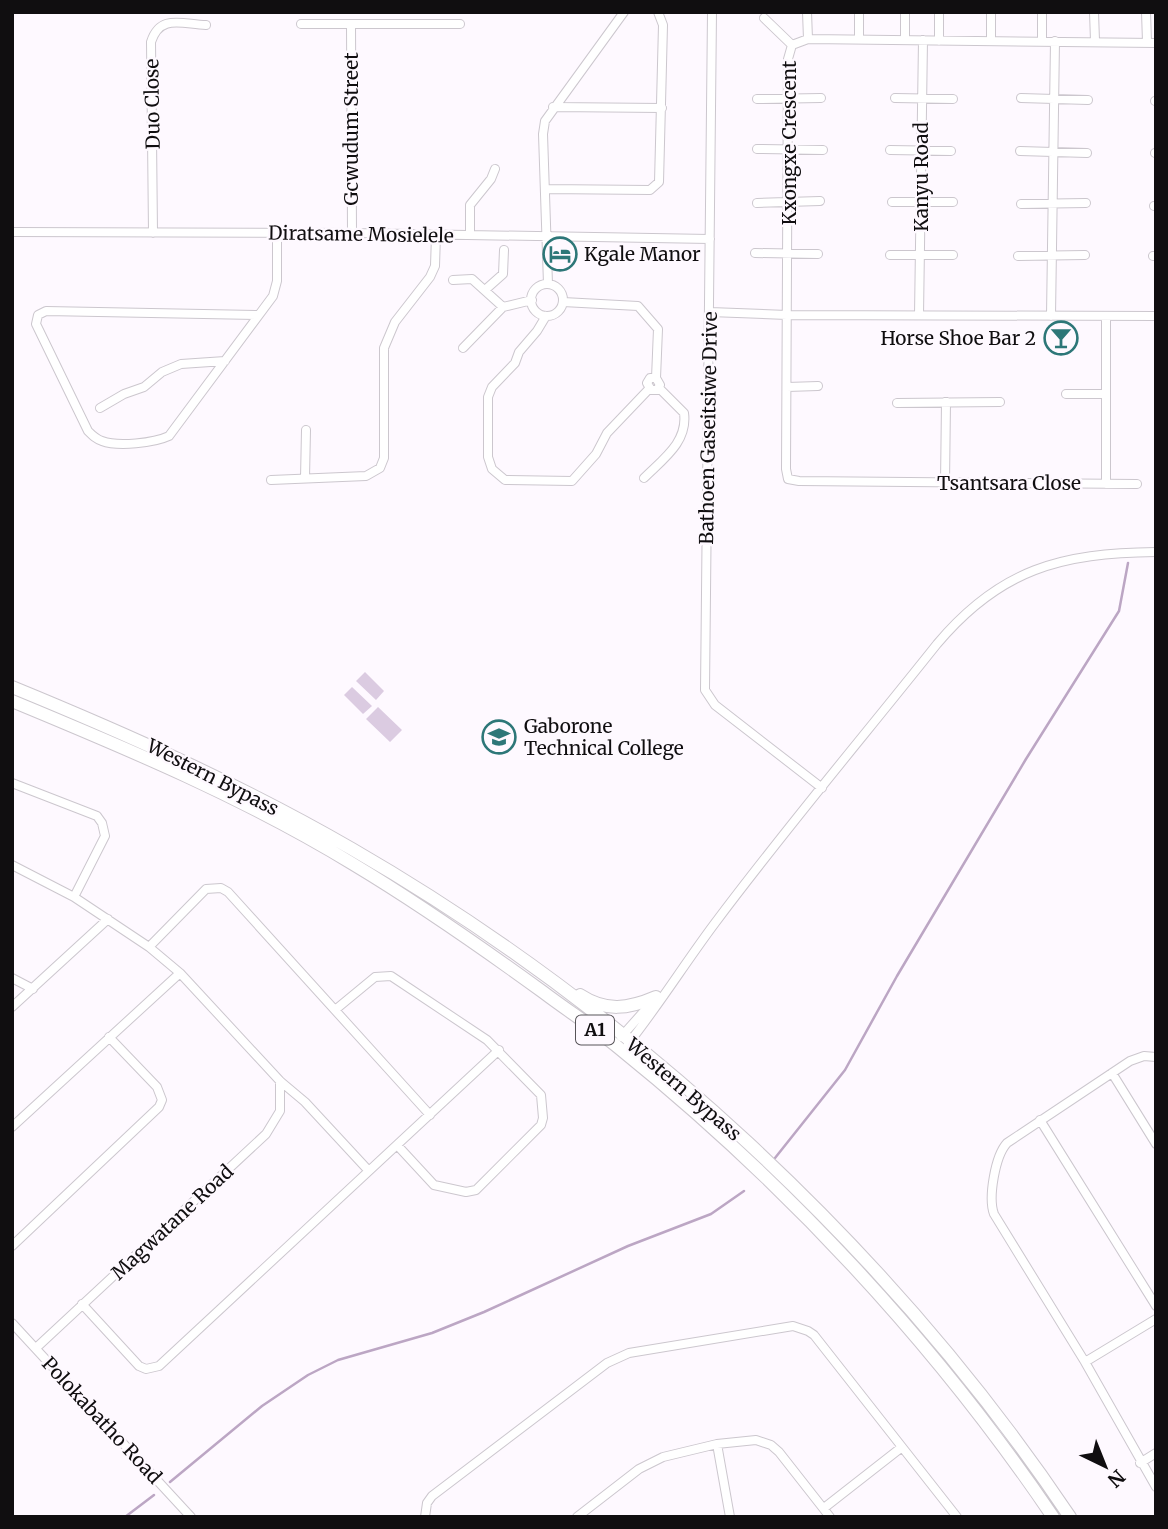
<svg xmlns="http://www.w3.org/2000/svg" width="1168" height="1529" viewBox="0 0 1168 1529" font-family="Merriweather,serif">
  <style>
    .green { fill: #dbcbe1 }
    .lines { fill: none; stroke-linecap: round; stroke-linejoin: round }
    .stream { stroke: #bca6c4; stroke-width: 2.5 }
    .minor-casing { stroke: #ccc7ce; stroke-width: 10 }
    .highway-casing { stroke: #ccc7ce; stroke-width: 14 }
    .minor { stroke: #fff; stroke-width: 8 }
    .highway { stroke: #fff; stroke-width: 12 }
    .labels { text-anchor: middle; stroke-width: 5; stroke-linejoin: round; paint-order: stroke }
    .shield { fill: #fef9ff; stroke: #575458; stroke-width: 2 }
    .shield-label { font-size: 18px; font-weight: bold; fill: #100e10 }
    .street-label { font-size: 19px; fill: #100e10; stroke: #fef9ff }
    .poi-label { font-size: 19px; fill: #100e10; stroke: #fef9ff; text-anchor: start }
  </style>
  <rect width="100%" height="100%" fill="#fef9ff"/>
  <path class="green" d="M 365,672 L 384,691 L 376,700 L 356,681 Z
    M 352,687 L 372,706 L 363,714 L 344,695 Z
    M 378,707 L 402,730 L 390,742 L 366,719 Z"/>
  <g class="lines">
    <path class="stream" d="M 775,1158 L 845,1070 L 897,976 L 1026,759 L 1119,611 L 1128,563
      M 170,1482 L 262,1406 L 308,1375 L 338,1360 L 432,1333 L 484,1312 L 628,1246 L 711,1214 L 744,1191
      M 125,1517 L 154,1495"/>
    <defs>
      <path id="minor" d="M 712,12 L 705,690 L 715,705 L 822,788
        M 807,12 L 808,39
        M 859,12 L 859,39
        M 1094,12 L 1095,41
        M 1146,12 L 1147,42
        M 764,18 L 792,45
        M 301,24 L 460,24
        M 351,24 L 352,233
        M 905,40 L 905,12
        M 939,41 L 939,12
        M 991,41 L 991,12
        M 1042,41 L 1042,12
        M 895,98 L 953,99
        M 1021,98 L 1088,100
        M 757,99 L 821,98
        M 1155,101 L 1156,101
        M 553,107 L 662,108
        M 757,149 L 823,150
        M 890,150 L 951,151
        M 1020,151 L 1087,153
        M 1155,153 L 1156,153
        M 545,189 L 650,190 L 659,182 L 663,25 L 658,12
        M 892,202 L 953,202
        M 757,203 L 820,201
        M 1021,204 L 1086,203
        M 1154,206 L 1156,206
        M 12,232 L 352,233 L 710,239
        M 153,233 L 151,42 C 160,14 181,24 206,25
        M 470,235 L 470,205 L 491,179 L 495,169
        M 755,253 L 818,254
        M 890,255 L 953,255
        M 1018,256 L 1085,255
        M 1153,256 L 1156,256
        M 453,280 L 472,279 L 503,307
        M 548,284 L 543,134 L 545,121 L 624,12
        M531 300a16 16 0 1 1 32 0a16 16 0 1 1-32 0Z
        M 485,290 L 503,274 L 504,250
        M 563,302 L 638,306 L 658,329 L 656,378 L 660,385 L 657,390 L 651,390 L 647,383 L 650,378 L 656,378
        M 710,312 L 787,315 L 1156,316
        M 258,315 L 46,311 L 38,315 L 36,324 L 88,431 C 93,436 96,439 102,441 C 118,447 154,443 169,436 L 273,296 L 277,281 L 277,233
        M 919,315 L 923,40
        M 546,316 L 537,331 L 519,352 L 515,363 L 492,387 L 488,397 L 488,457 L 492,469 L 505,480 L 572,481 L 596,454 L 607,433 L 649,389
        M 1051,316 L 1055,41
        M 463,348 L 503,307 L 532,300
        M 787,387 L 818,386
        M 1066,394 L 1106,394
        M 897,403 L 1000,402
        M 100,408 L 124,394 L 144,387 L 162,372 L 181,364 L 225,361
        M 305,478 L 306,430
        M 644,478 C 663,459 688,442 684,413 L 659,388
        M 271,480 L 366,476 L 380,468 L 384,458 L 384,348 L 395,322 L 430,277 L 435,266 L 436,235
        M 945,483 L 946,402
        M 1106,484 L 1106,316
        M 1137,484 L 799,481 L 788,479 L 786,469 L 788,59 L 792,45 L 808,39 L 1156,43
        M 12,783 L 97,816 L 102,823 L 105,836 L 74,897
        M 12,865 L 74,897 L 149,947 L 180,973 L 280,1081 L 305,1102 L 368,1170
        M 149,947 L 206,889 L 221,888 L 228,892 L 430,1115
        M 12,978 L 33,989
        M 12,1007 L 108,919
        M 335,1010 L 375,977 L 391,976 L 487,1040 L 541,1095 L 543,1118 L 541,1125 L 476,1190 L 466,1192 L 434,1185 L 397,1145
        M 621,1037 L 654,1000
        M 628,1044 C 659,1005 685,963 715,923 C 786,828 863,737 937,644 C 1000,569 1061,553 1156,552
        M 1156,1057 L 1144,1056 L 1130,1061 L 1007,1143 C 995,1156 988,1198 994,1214 L 1085,1362 L 1156,1487
        M 1112,1073 L 1156,1144
        M 1040,1120 L 1156,1306
        M 12,1127 L 180,973
        M 12,1246 L 159,1107 L 162,1100 L 157,1087 L 109,1037
        M 82,1304 L 139,1366 L 146,1369 L 159,1366 L 499,1050
        M 12,1323 L 191,1517
        M 36,1348 L 266,1134 L 280,1111 L 280,1081
        M 1085,1362 L 1156,1319
        M 717,1444 L 730,1517
        M 1140,1463 L 1156,1453
        M 824,1508 L 902,1447
        M 425,1517 L 427,1503 L 432,1496 L 607,1363 L 629,1353 L 793,1326 L 808,1331 L 814,1335 L 957,1517
        M 577,1517 L 639,1469 L 663,1457 L 717,1444 L 756,1440 L 771,1445 L 779,1452 L 830,1517"/>
      <path id="highway" d="M 12,687 C 129,735 243,786 352,849 C 631,1010 891,1250 1070,1517
        M 12,701 C 128,749 245,798 353,864 C 418,903 481,947 543,992 C 568,1011 595,1028 619,1048 C 784,1181 934,1341 1053,1517
        M 580,995 C 606,1012 628,1009 656,997"/>
    </defs>
    <use href="#minor" class="minor-casing"/>
    <use href="#highway" class="highway-casing"/>
    <use href="#minor" class="minor"/>
    <use href="#highway" class="highway"/>
  </g>
  <defs>
    <symbol id="hotel-ring" viewBox="-11 -11 22 22"><circle r="9.5" fill="#fef9ff" stroke="#2d7778" stroke-width="1.5"/><path d="M-6-4.5h1.5V1H6V5H4.5V3h-9V5H-6ZM-4 0a1.8 1.8 0 1 1 3.6 0ZM.5 0V-2.5h3Q6-2.5 6 0Z" fill="#2d7778"/></symbol>
    <symbol id="bar-ring" viewBox="-11 -11 22 22"><circle r="9.5" fill="#fef9ff" stroke="#2d7778" stroke-width="1.5"/><path d="M-6-5H6L.8 .8V4.5H3.5V6h-7V4.5H-.8V.8Z" fill="#2d7778"/></symbol>
    <symbol id="university-ring" viewBox="-11 -11 22 22"><circle r="9.5" fill="#fef9ff" stroke="#2d7778" stroke-width="1.5"/><path d="M0-5L7-2L0 1L-7-2ZM-4 1L0 2.5L4 1V4Q0 6-4 4Z" fill="#2d7778"/></symbol>
  </defs>
  <g fill-rule="evenodd">
    <use href="#hotel-ring" x="541" y="235" width="38" height="38"/>
    <use href="#bar-ring" x="1042" y="319" width="38" height="38"/>
    <use href="#university-ring" x="480" y="718" width="38" height="38"/>
  </g>
  <g class="labels">
    <rect class="shield" x="576" y="1015.5" width="38" height="29" rx="5"/>
    <g class="shield-label">
      <text x="595" y="1036">A1</text>
    </g>
    <g class="street-label">
      <text transform="translate(152 104) rotate(-91)" y="7">Duo Close</text>
      <text transform="translate(351 129) rotate(-90)" y="7">Gcwudum Street</text>
      <text transform="translate(789 143) rotate(-90)" y="7">Kxongxe Crescent</text>
      <text transform="translate(921 177) rotate(-90)" y="7">Kanyu Road</text>
      <text transform="translate(361 234) rotate(1)" y="7">Diratsame Mosielele</text>
      <text transform="translate(708 428) rotate(-89)" y="7">Bathoen Gaseitsiwe Drive</text>
      <text x="1009" y="490">Tsantsara Close</text>
      <text transform="translate(213 777) rotate(27)" y="7">Western Bypass</text>
      <text transform="translate(684 1089) rotate(41)" y="7">Western Bypass</text>
      <text transform="translate(172 1222) rotate(-43)" y="7">Magwatane Road</text>
      <text transform="translate(102 1420) rotate(47)" y="7">Polokabatho Road</text>
    </g>
    <g class="poi-label">
      <text x="584" y="261">Kgale Manor</text>
      <text x="1036" y="345" text-anchor="end">Horse Shoe Bar 2</text>
      <text x="524" y="733">Gaborone<tspan x="524" dy="22">Technical College</tspan></text>
    </g>
  </g>
  <rect width="1168" height="1529" fill="none" stroke="#100e10" stroke-width="28"/>
  <g transform="translate(1105 1466) rotate(137)" stroke="#fef9ff" stroke-width="5" paint-order="stroke">
  <path d="M0-5L12 26L0 18L-12 26Z" fill="#100e10"/>
  <text y="-10" font-size="19" font-weight="bold" text-anchor="middle" fill="#100e10">N</text>
  </g>
</svg>
